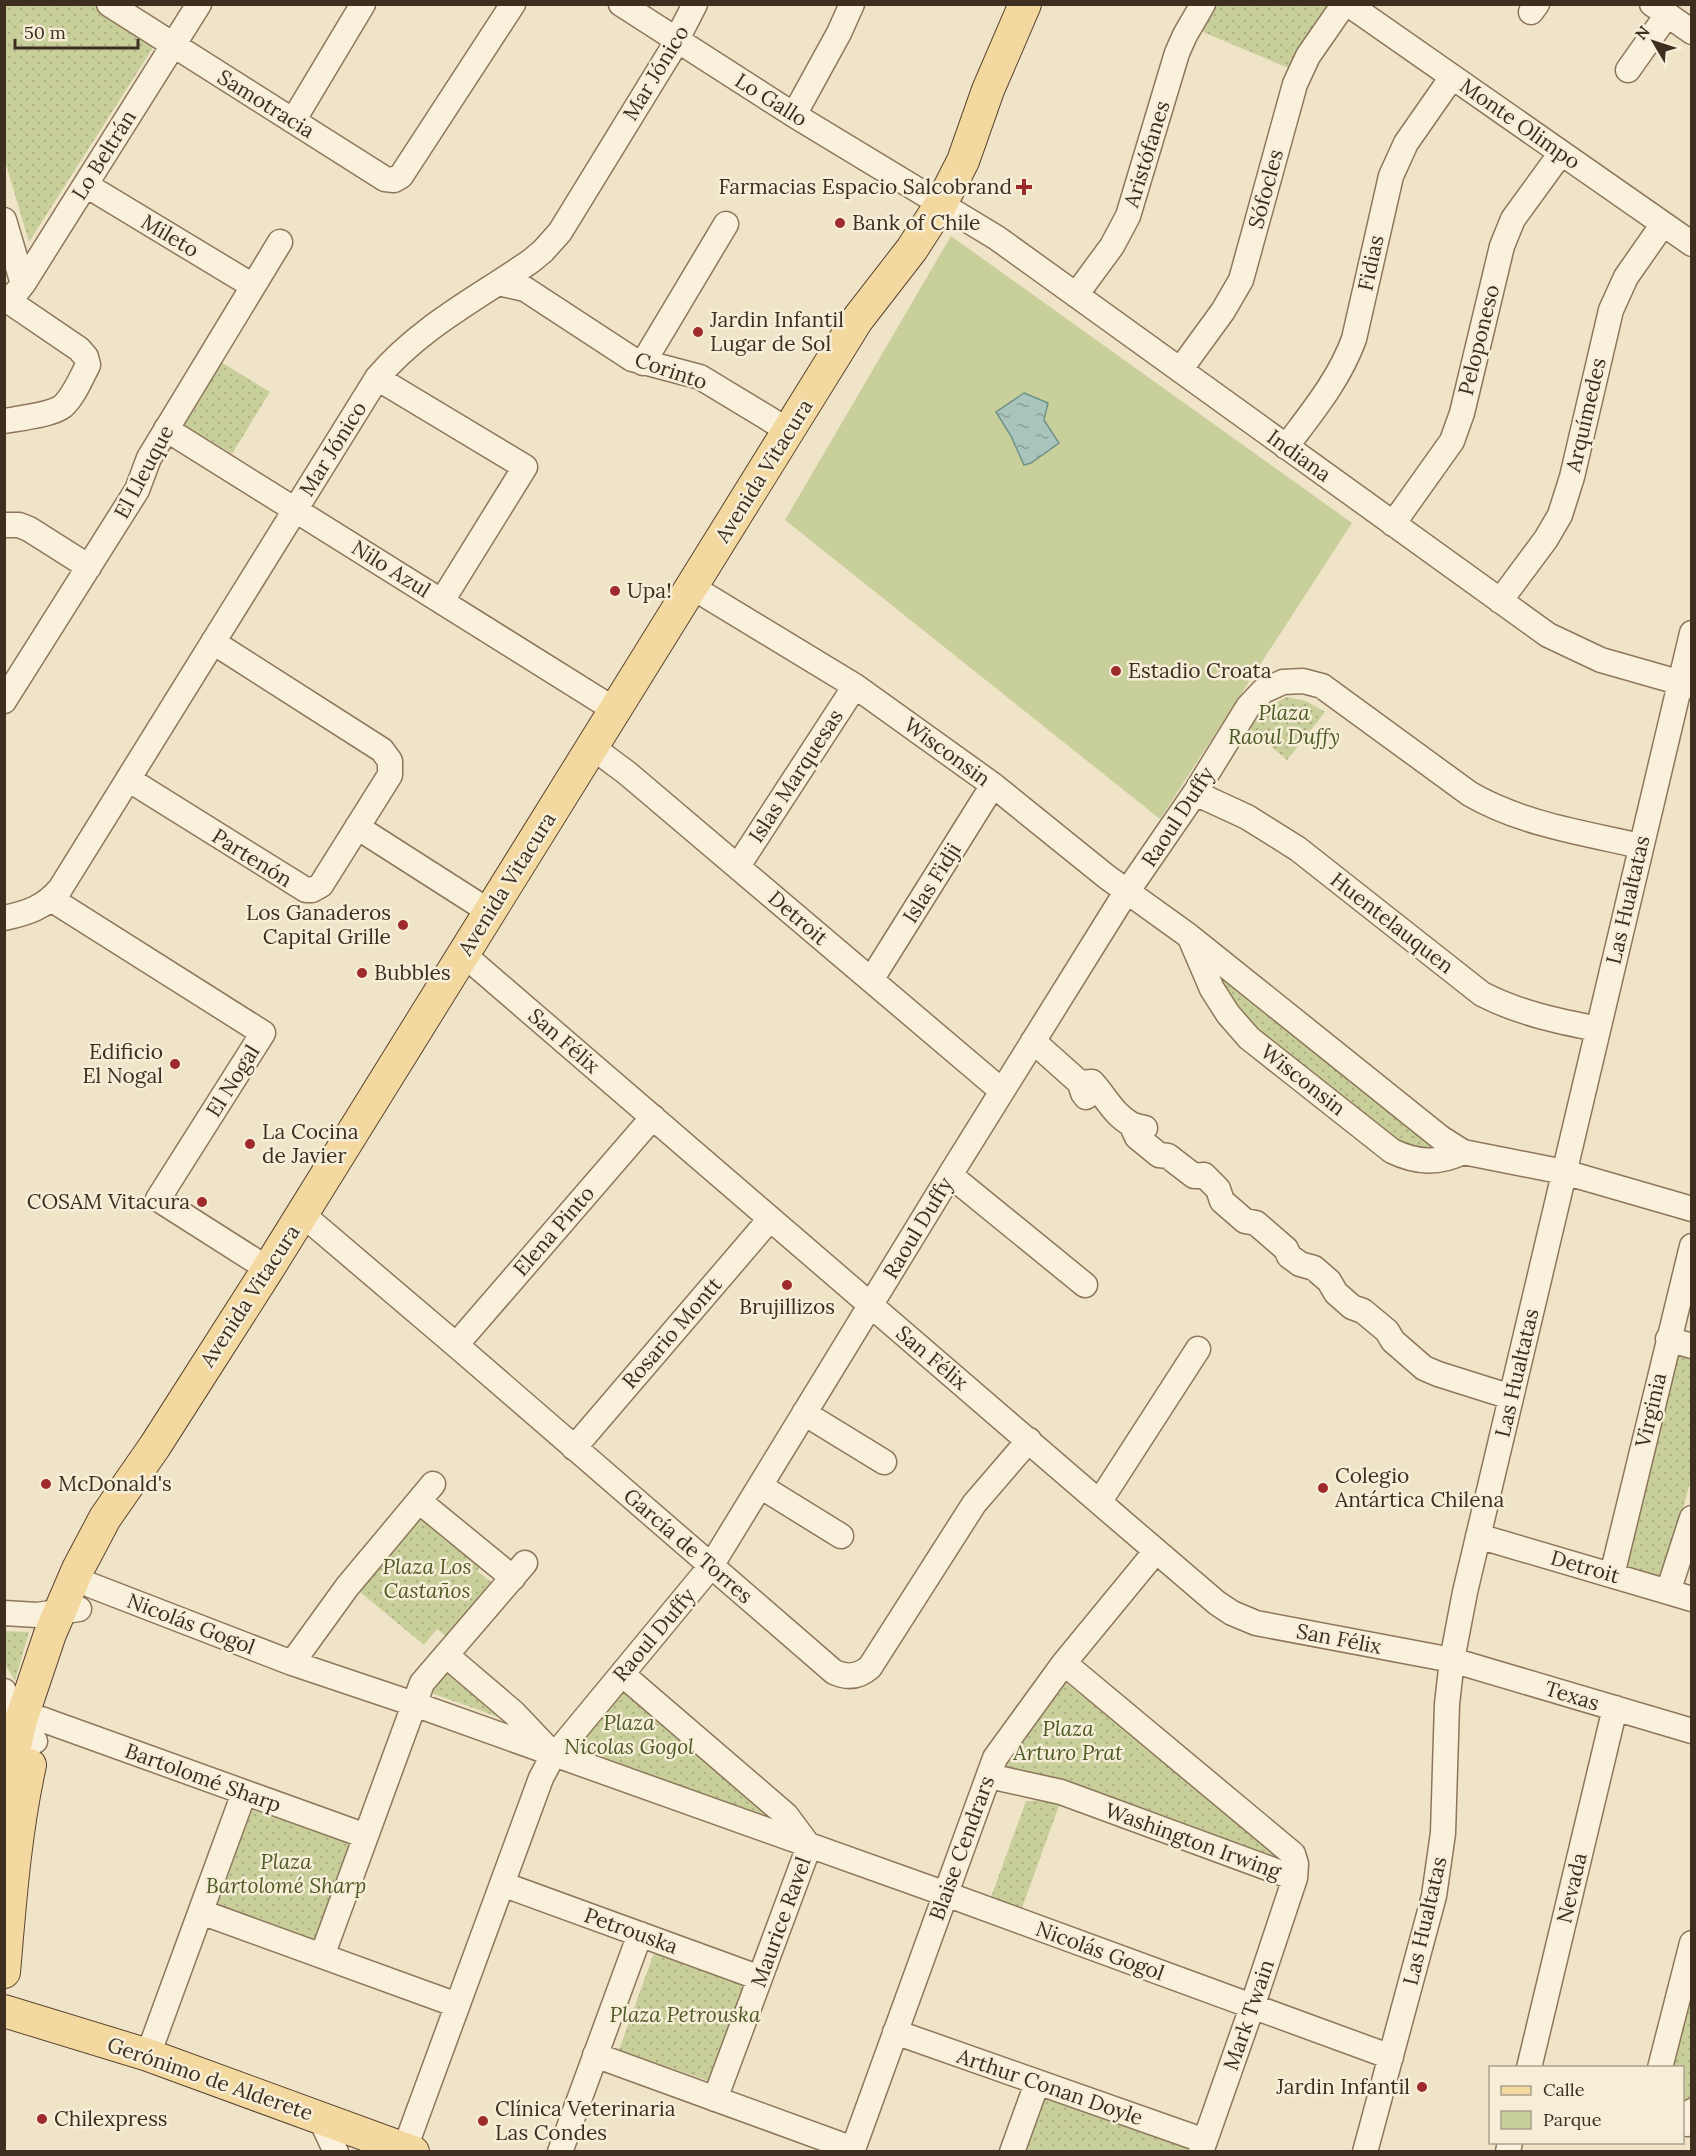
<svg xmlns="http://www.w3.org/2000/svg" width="1696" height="2156" viewBox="0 0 1696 2156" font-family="Lora,serif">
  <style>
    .green { fill: url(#green-dots) }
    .pitch { fill: #c9cf9b }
    .water { fill: url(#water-ripples); stroke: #6f938a; stroke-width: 1.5 }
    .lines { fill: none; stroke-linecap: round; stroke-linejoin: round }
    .minor-casing { stroke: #8d765c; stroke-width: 27 }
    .major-casing { stroke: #5b4430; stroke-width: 34 }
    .minor { stroke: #faf1dc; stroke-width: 24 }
    .major { stroke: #f3d9a0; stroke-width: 32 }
    .poi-dot { fill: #9e2a2b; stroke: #f7eed8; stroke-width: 2 }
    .labels { text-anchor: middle; stroke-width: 5; stroke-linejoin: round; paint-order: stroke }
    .street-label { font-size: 21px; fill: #3d2e20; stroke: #f7eed8 }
    .poi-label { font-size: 21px; fill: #3d2e20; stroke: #f7eed8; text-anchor: start }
    .park-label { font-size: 21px; font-style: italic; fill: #4d5a26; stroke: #f7eed8 }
  </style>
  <defs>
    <pattern id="green-dots" width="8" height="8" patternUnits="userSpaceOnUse" patternTransform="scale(1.5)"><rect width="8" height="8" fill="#c9cf9b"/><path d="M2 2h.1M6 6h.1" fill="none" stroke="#aeb285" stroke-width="1.8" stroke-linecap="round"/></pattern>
    <pattern id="water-ripples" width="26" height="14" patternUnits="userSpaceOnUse" patternTransform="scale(1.5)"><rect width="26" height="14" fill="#a9c4bc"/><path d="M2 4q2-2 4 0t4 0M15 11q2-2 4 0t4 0" fill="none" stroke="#8ba098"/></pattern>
  </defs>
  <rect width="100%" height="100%" fill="#f0e4c8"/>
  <path class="green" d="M 1328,4 L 1331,7 L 1291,69 L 1198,30 L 1216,5 Z
    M 4,5 L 96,5 L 156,43 L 29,242 L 5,161 Z
    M 221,362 L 270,392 L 232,454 L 183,424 Z
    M 1286,697 L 1306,701 L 1325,712 L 1287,760 L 1250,729 C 1258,712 1270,706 1286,697 Z
    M 1213,963 L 1445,1152 L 1397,1145 L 1256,1035 L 1222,990 Z
    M 1679,1348 L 1691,1351 L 1691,1479 L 1664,1578 L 1618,1565 Z
    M 421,1508 L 485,1561 L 477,1571 L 495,1585 L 450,1639 L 437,1629 L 424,1645 L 354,1587 Z
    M 4,1631 L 29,1632 L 15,1681 L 5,1664 Z
    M 444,1667 L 504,1719 L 423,1690 Z
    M 1060,1678 L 1280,1851 L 1273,1864 L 995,1764 Z
    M 625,1688 L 794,1832 L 573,1749 Z
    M 1052,1800 L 1060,1803 L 1022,1908 L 991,1897 L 1026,1801 Z
    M 254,1804 L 355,1841 L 318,1943 L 216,1907 Z
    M 656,1947 L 751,1980 L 714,2083 L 619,2050 Z
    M 1691,1953 L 1692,2094 L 1688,2105 L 1683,2104 L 1682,2068 L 1663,2068 Z
    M 1043,2089 L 1197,2144 L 1194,2152 L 1020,2152 Z"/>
  <path class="pitch" d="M 951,236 L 1352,523 L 1160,819 L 785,520 Z"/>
  <path class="water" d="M 1024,393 L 1048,403 L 1044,420 L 1059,443 L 1031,463 L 1024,465 L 1011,436 L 996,412 Z"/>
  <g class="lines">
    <defs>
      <path id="minor" d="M 109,4 L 385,179 L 394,180 L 401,176 L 513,4
        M 621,4 L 794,115 L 997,238 L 1548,635 L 1601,660 L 1692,686
        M 1348,4 L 1692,244
        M 1652,4 L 1692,32
        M 1531,12 L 1537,4
        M 1628,70 L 1667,15
        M 794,115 L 839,33 L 852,4
        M 293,121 L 363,4
        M 86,185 L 253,286
        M 4,220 L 23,284
        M 498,283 L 525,289 L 632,359 L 700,377 L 789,431
        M 1076,295 L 1112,246 L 1128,216 L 1177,53 L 1185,35 L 1203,4
        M 4,301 L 16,293 L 23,284 L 199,4
        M 643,363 L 726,224
        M 1180,370 L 1223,311 L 1241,280 L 1295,84 L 1308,56 L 1344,4
        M 377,378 L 525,467 L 442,601
        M 4,421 C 20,418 52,415 63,406 C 74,396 81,378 88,365 L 86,357 L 79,349 L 7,300
        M 166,429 L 615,710
        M 1286,447 C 1312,412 1339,380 1354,339 L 1391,176 L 1406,143 L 1452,77
        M 1393,524 L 1452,441 L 1462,413 L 1502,246 L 1513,219 L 1561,153
        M 4,525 L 19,525 L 29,529 L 89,567
        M 692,587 L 855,686 L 993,785 L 1107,877 L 1189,936 L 1441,1138 L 1463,1152 L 1564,1172 L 1692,1209
        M 1500,601 L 1546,539 L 1560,515 L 1572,477 L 1611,310 L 1626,277 L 1663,224
        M 4,701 L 137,490 L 149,458 L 280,242
        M 592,747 L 627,773 L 1002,1091
        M 128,779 L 306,890 L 312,890 L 321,885 L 390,775 L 390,761 L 382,750 L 213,642
        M 1195,793 L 1247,817 L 1298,849 L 1482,994 C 1519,1013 1557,1021 1598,1029
        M 357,827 L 490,912
        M 738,866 L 855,686
        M 51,899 L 263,1033 L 158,1199 L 268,1269
        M 4,918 C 28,913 45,907 60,889 L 377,378 C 420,327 478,298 531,261 L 543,251 L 560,232 L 671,51 L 695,4
        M 1191,940 L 1212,989 L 1228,1014 L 1249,1038 L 1392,1151 C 1417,1163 1439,1164 1463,1152
        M 463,954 L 1134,1532 L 1217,1603 L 1232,1613 L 1256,1623 L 1452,1660 L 1692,1731
        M 871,980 L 993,785
        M 1033,1041 L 1080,1083 L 1083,1093 L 1086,1097
        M 1080,1083 L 1092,1082 C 1105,1096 1114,1115 1131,1124 C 1135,1126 1140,1127 1145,1128
        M 1131,1124 L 1137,1137 L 1159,1155 L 1168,1156 L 1194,1176 L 1204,1175 L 1218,1189 L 1222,1201 L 1245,1221 L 1256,1223 L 1286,1249 L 1289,1256 L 1300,1264 L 1314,1268 L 1329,1281 L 1336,1293 L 1352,1307 L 1363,1311 L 1387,1331 L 1393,1341 L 1424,1368 L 1438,1374 L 1511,1397
        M 950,1175 L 1085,1285
        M 302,1214 L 456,1345 L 834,1672 C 847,1678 859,1677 870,1667 L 974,1504 L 1029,1440
        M 1668,1339 L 1692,1346
        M 456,1345 L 653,1117
        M 804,1413 L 884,1462
        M 574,1448 L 770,1219
        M 760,1486 L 841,1536
        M 419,1501 L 513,1578
        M 1100,1501 L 1198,1349
        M 1478,1536 L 1692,1599
        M 1612,1575 L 1692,1246
        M 90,1585 L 292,1663 L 414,1704 L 946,1894 L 1391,2057
        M 1668,1592 L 1692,1518
        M 4,1613 L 37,1615 L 79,1609
        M 446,1655 L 514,1713 L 550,1751
        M 292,1663 L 347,1587 L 433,1484
        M 1064,1663 L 1293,1854 L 1296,1864 L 1295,1878 L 1252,2007 L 1201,2152
        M 622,1674 L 786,1815 L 809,1846 L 715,2099
        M 4,1691 L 15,1713 L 35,1741
        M 41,1719 L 366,1836
        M 989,1776 L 1061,1792 L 1295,1878
        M 502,1884 L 760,1978
        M 201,1912 L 457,2005
        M 322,1956 L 422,1683 L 525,1563
        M 895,2032 L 1205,2141
        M 148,2055 L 244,1793
        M 595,2055 L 853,2149
        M 1529,2068 L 1615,1708
        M 1660,2068 L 1692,1943
        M 320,2118 L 336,2152
        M 1688,2124 L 1692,2111
        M 405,2148 L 541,1778 L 550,1761 L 711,1566 L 950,1175 L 1118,905 L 1195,793 L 1248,707 L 1263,691 L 1283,682 L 1303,681 L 1322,686 L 1470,794 C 1522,824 1583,833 1641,846
        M 560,2152 L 640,1934
        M 852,2152 L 995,1758 L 1064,1663 L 1156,1551
        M 1012,2152 L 1037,2083
        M 1365,2152 L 1434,1896 L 1443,1833 L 1447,1704 L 1452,1660 L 1465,1592 L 1692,633
        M 1508,2152 L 1510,2142"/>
      <path id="major" d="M 4,1794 L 21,1720 L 50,1634 L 78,1569 L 105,1518 L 155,1446 L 268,1269 L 857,320 L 912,249 L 941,204 L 963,161 L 988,90 L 1025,4
        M 4,1972 C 10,1903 15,1833 30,1765
        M 4,2011 L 148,2055 L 413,2152"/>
    </defs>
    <use href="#minor" class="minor-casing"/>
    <use href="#major" class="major-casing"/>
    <use href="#minor" class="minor"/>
    <use href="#major" class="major"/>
  </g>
  <g class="poi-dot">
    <path d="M1021 178h6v6h6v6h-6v6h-6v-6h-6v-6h6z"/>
    <circle cx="840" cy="223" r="6"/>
    <circle cx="698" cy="332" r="6"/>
    <circle cx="615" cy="591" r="6"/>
    <circle cx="1116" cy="671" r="6"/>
    <circle cx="403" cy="925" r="6"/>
    <circle cx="362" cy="973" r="6"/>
    <circle cx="175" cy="1064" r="6"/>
    <circle cx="250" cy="1144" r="6"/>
    <circle cx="202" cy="1202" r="6"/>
    <circle cx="787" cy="1285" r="6"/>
    <circle cx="46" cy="1484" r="6"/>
    <circle cx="1323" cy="1488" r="6"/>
    <circle cx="1422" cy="2087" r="6"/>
    <circle cx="42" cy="2119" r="6"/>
    <circle cx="483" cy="2121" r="6"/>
  </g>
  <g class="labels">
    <g class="street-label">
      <text transform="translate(656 73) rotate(-59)" y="7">Mar Jónico</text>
      <text transform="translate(771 100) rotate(32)" y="7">Lo Gallo</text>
      <text transform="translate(266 104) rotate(32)" y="7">Samotracia</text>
      <text transform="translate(1520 124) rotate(35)" y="7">Monte Olimpo</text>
      <text transform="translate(1147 154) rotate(-73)" y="7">Aristófanes</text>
      <text transform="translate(104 155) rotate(-58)" y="7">Lo Beltrán</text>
      <text transform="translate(1266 189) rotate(-75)" y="7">Sófocles</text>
      <text transform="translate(170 236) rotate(31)" y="7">Mileto</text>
      <text transform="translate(1371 263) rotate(-78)" y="7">Fidias</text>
      <text transform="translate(1479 340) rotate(-76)" y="7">Peloponeso</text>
      <text transform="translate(671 371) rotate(19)" y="7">Corinto</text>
      <text transform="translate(1586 415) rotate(-77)" y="7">Arquímedes</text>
      <text transform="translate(333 449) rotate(-58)" y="7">Mar Jónico</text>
      <text transform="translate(1299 456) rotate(36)" y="7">Indiana</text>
      <text transform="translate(764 471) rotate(-58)" y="7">Avenida Vitacura</text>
      <text transform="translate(144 472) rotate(-62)" y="7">El Lleuque</text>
      <text transform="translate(391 569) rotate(32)" y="7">Nilo Azul</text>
      <text transform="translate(947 752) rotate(36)" y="7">Wisconsin</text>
      <text transform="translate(796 776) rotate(-57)" y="7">Islas Marquesas</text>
      <text transform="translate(1178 817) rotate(-57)" y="7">Raoul Duffy</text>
      <text transform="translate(252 858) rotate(32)" y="7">Partenón</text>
      <text transform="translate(932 883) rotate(-58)" y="7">Islas Fidji</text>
      <text transform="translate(507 884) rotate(-58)" y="7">Avenida Vitacura</text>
      <text transform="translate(1628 900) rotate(-77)" y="7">Las Hualtatas</text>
      <text transform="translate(798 918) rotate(41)" y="7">Detroit</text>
      <text transform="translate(1392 923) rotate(38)" y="7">Huentelauquen</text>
      <text transform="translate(564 1041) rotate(41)" y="7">San Félix</text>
      <text transform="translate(1303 1080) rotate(38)" y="7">Wisconsin</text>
      <text transform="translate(233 1081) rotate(-58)" y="7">El Nogal</text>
      <text transform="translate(918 1228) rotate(-59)" y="7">Raoul Duffy</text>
      <text transform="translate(554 1231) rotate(-49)" y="7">Elena Pinto</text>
      <text transform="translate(250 1296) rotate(-57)" y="7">Avenida Vitacura</text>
      <text transform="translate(672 1333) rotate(-49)" y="7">Rosario Montt</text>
      <text transform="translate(932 1358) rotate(40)" y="7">San Félix</text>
      <text transform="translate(1517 1373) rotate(-77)" y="7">Las Hualtatas</text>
      <text transform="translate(1651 1410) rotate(-77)" y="7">Virginia</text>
      <text transform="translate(688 1546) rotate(41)" y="7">García de Torres</text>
      <text transform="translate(1585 1567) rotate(16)" y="7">Detroit</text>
      <text transform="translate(191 1624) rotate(21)" y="7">Nicolás Gogol</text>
      <text transform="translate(654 1635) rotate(-50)" y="7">Raoul Duffy</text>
      <text transform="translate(1339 1639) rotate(11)" y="7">San Félix</text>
      <text transform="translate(1572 1696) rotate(17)" y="7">Texas</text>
      <text transform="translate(203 1778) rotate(20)" y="7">Bartolomé Sharp</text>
      <text transform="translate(1193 1841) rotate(20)" y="7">Washington Irwing</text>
      <text transform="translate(962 1848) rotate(-70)" y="7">Blaise Cendrars</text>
      <text transform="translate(1572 1888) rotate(-77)" y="7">Nevada</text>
      <text transform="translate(1425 1921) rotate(-77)" y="7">Las Hualtatas</text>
      <text transform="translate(781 1922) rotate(-70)" y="7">Maurice Ravel</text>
      <text transform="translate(631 1931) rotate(20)" y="7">Petrouska</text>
      <text transform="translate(1100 1951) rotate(20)" y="7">Nicolás Gogol</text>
      <text transform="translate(1249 2015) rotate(-71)" y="7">Mark Twain</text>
      <text transform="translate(210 2079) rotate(19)" y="7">Gerónimo de Alderete</text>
      <text transform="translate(1050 2087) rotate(19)" y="7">Arthur Conan Doyle</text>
    </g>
    <g class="poi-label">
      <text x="1012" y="194" text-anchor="end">Farmacias Espacio Salcobrand</text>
      <text x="852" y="230">Bank of Chile</text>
      <text x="710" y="327">Jardin Infantil<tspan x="710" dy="24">Lugar de Sol</tspan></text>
      <text x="627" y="598">Upa!</text>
      <text x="1128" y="678">Estadio Croata</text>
      <text x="391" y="920" text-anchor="end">Los Ganaderos<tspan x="391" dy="24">Capital Grille</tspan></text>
      <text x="374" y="980">Bubbles</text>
      <text x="163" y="1059" text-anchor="end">Edificio<tspan x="163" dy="24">El Nogal</tspan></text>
      <text x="262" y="1139">La Cocina<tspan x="262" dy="24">de Javier</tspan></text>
      <text x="190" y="1209" text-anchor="end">COSAM Vitacura</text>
      <text x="787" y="1314" text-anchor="middle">Brujillizos</text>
      <text x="1335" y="1483">Colegio<tspan x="1335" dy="24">Antártica Chilena</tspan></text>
      <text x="58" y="1491">McDonald's</text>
      <text x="1410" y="2094" text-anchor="end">Jardin Infantil</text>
      <text x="495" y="2116">Clínica Veterinaria<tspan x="495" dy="24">Las Condes</tspan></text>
      <text x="54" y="2126">Chilexpress</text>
    </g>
    <g class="park-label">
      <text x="1284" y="720">Plaza<tspan x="1284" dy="24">Raoul Duffy</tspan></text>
      <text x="427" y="1574">Plaza Los<tspan x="427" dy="24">Castaños</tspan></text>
      <text x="629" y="1730">Plaza<tspan x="629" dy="24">Nicolas Gogol</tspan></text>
      <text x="1068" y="1736">Plaza<tspan x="1068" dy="24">Arturo Prat</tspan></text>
      <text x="286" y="1869">Plaza<tspan x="286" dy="24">Bartolomé Sharp</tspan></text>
      <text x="685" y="2022">Plaza Petrouska</text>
    </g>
  </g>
  <rect width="1696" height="2156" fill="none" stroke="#3d2e20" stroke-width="12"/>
  <rect x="1489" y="2066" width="195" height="78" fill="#f7eed8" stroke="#ada18e" stroke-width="1.5"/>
  <rect x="1501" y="2086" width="30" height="9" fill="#f3d9a0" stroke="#ada18e" stroke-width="1.5"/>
  <text x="1543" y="2096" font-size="18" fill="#3d2e20">Calle</text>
  <rect x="1501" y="2111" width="30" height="18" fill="#c9cf9b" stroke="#ada18e" stroke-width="1.5"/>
  <text x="1543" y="2126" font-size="18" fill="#3d2e20">Parque</text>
  <g transform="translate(1654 42) rotate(309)" stroke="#f7eed8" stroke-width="4.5" paint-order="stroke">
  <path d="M0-4.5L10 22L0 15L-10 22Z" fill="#3d2e20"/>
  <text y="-9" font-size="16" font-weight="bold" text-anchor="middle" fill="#3d2e20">N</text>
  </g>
  <path d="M15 39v9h123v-9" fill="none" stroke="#3d2e20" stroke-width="3"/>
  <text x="24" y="39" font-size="18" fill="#3d2e20" stroke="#f7eed8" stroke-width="4.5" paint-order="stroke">50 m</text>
</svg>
